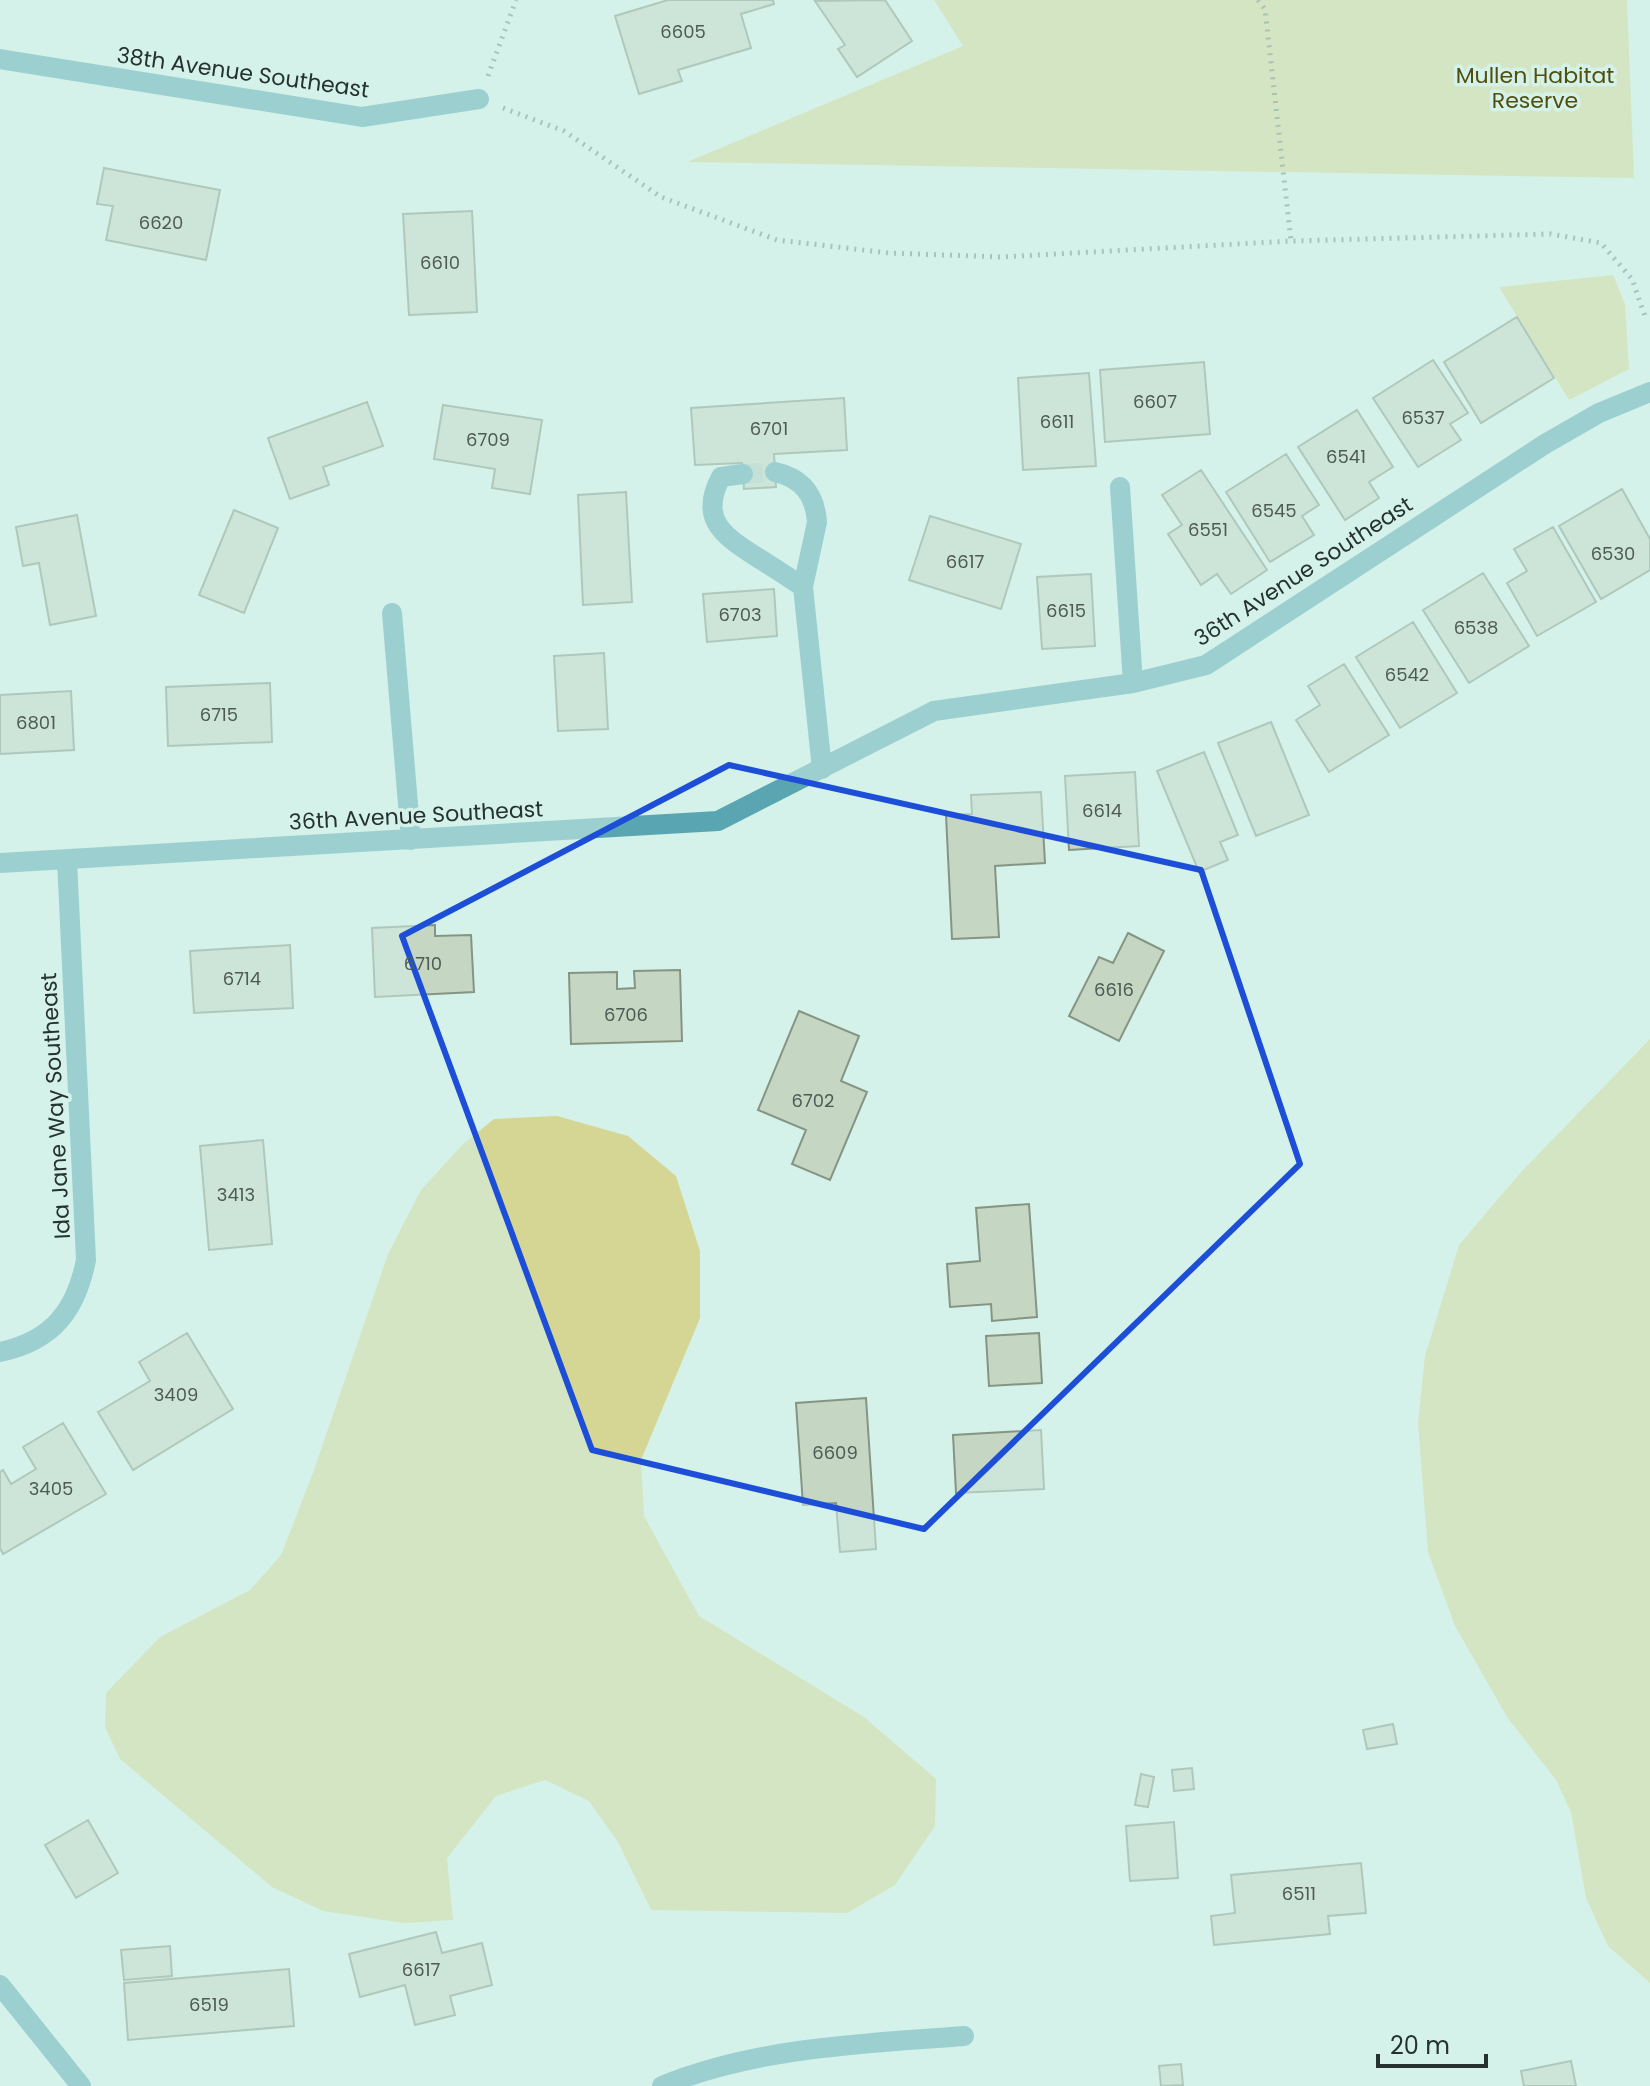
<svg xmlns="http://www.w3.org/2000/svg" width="1650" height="2086" viewBox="0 0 1650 2086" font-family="Poppins,sans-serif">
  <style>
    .green { fill: #d5d694 }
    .building { fill: #c5d6c3; stroke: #859583; stroke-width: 2 }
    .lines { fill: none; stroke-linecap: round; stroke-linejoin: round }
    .minor-tunnel { stroke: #b1ccc4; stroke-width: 20; stroke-dasharray: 20 10; stroke-linecap: butt }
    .path { stroke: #768a84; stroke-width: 5; stroke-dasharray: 2 6; stroke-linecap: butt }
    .minor { stroke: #5aa5b2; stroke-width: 20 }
    .marked { fill: none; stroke: #1d4ed8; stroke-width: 6; stroke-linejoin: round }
    .labels { text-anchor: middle; stroke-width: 7; stroke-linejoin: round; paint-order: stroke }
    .number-label { font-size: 18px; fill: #4e5b54 }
    .street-label { font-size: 22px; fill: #26322f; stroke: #d4f2e9 }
    .park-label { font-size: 22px; fill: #504f0c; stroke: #d4f2e9 }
  </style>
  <rect width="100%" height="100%" fill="#d4f2e9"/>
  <path class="green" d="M 934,0 L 1627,0 L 1634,178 L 687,162 L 963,46 Z
    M 1613,275 L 1625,304 L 1629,369 L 1569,400 L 1499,287 Z
    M 1650,1039 L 1650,1983 L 1608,1946 L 1586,1898 L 1571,1812 L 1556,1780 L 1507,1717 L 1455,1626 L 1428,1552 L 1418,1423 L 1425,1356 L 1459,1245 L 1521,1172 Z
    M 557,1116 L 628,1136 L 676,1176 L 700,1251 L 700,1318 L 641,1460 L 644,1516 L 699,1616 L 864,1717 L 936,1779 L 935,1826 L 895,1885 L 847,1913 L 651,1910 L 618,1842 L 589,1801 L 545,1780 L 496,1796 L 447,1858 L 453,1920 L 404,1923 L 323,1911 L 272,1887 L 120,1759 L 105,1727 L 106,1693 L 160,1637 L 250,1590 L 281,1555 L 314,1470 L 388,1254 L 421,1190 L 462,1145 L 494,1119 Z"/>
  <path class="building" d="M 668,0 L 773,0 L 774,4 L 741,14 L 751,48 L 678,70 L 682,81 L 639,94 L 615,16 Z
    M 885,0 L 912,41 L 857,77 L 838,49 L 845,45 L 815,1 Z
    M 104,168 L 220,190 L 206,260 L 106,240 L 113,206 L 97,204 Z
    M 472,211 L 477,312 L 409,315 L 403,214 Z
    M 1517,317 L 1554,378 L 1481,423 L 1444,362 Z
    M 1433,360 L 1468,413 L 1450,424 L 1461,440 L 1418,467 L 1373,398 Z
    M 1204,362 L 1210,434 L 1105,442 L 1100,370 Z
    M 1089,373 L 1096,466 L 1023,470 L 1018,378 Z
    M 844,398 L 847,450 L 774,454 L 776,487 L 744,489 L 742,463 L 695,465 L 691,408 Z
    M 367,402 L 383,446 L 323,467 L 329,485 L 290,499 L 268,438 Z
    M 443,405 L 542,420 L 530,494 L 492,488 L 495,469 L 434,459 Z
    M 1357,410 L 1393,467 L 1369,482 L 1379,498 L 1345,520 L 1298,447 Z
    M 1286,454 L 1319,505 L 1302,516 L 1314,535 L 1270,562 L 1226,492 Z
    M 1201,470 L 1267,570 L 1231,594 L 1217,574 L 1201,585 L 1168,534 L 1182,525 L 1162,495 Z
    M 1622,489 L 1650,539 L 1650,570 L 1601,599 L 1559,526 Z
    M 626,492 L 632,602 L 583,605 L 578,495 Z
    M 234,510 L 278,528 L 244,613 L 199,595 Z
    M 77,515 L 96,616 L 50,625 L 39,563 L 23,566 L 16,527 Z
    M 930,516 L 1021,544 L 1001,609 L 909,580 Z
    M 1553,527 L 1596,602 L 1537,636 L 1507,583 L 1527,571 L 1514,549 Z
    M 1483,573 L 1529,646 L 1469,683 L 1423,610 Z
    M 1091,574 L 1095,646 L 1042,649 L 1037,577 Z
    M 774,589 L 777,636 L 707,642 L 703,594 Z
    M 1413,622 L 1457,693 L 1400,728 L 1356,657 Z
    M 604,653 L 608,729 L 558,731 L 554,656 Z
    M 1344,664 L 1389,735 L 1329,772 L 1296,720 L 1320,705 L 1308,686 Z
    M 270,683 L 272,742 L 168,746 L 166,687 Z
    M 71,691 L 74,750 L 0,754 L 0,695 Z
    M 1271,722 L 1309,815 L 1256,836 L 1218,743 Z
    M 1204,752 L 1238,835 L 1220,842 L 1228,860 L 1199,872 L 1157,771 Z
    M 1135,772 L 1139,846 L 1069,850 L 1065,776 Z
    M 1041,792 L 1045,863 L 995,866 L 999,937 L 952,939 L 946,815 L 972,814 L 971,795 Z
    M 435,925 L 435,936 L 471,935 L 474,992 L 375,997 L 372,928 Z
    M 1128,933 L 1164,951 L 1119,1041 L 1069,1016 L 1099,957 L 1113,963 Z
    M 290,945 L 293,1008 L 194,1013 L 190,951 Z
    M 680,970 L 682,1041 L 571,1044 L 569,973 L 617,972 L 617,989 L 635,988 L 634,971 Z
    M 799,1011 L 859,1036 L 841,1081 L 867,1092 L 830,1180 L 792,1164 L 806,1130 L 758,1110 Z
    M 263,1140 L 272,1244 L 209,1250 L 200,1146 Z
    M 1029,1204 L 1037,1317 L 992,1321 L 991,1304 L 950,1307 L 947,1264 L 980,1261 L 976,1208 Z
    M 187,1333 L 233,1409 L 133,1470 L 98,1412 L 150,1381 L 139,1362 Z
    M 1039,1333 L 1042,1383 L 989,1386 L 986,1336 Z
    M 866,1398 L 876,1549 L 840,1552 L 836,1503 L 803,1505 L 796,1403 Z
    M 63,1423 L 106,1494 L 3,1554 L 0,1548 L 0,1472 L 3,1470 L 11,1484 L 36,1469 L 23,1447 Z
    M 1041,1430 L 1044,1489 L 956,1493 L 953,1435 Z
    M 1393,1724 L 1397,1744 L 1367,1749 L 1363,1730 Z
    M 1192,1768 L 1194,1789 L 1174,1791 L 1172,1770 Z
    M 1141,1774 L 1154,1777 L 1148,1807 L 1135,1805 Z
    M 88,1820 L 118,1873 L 76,1898 L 45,1845 Z
    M 1174,1822 L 1178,1878 L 1130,1881 L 1126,1826 Z
    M 1361,1863 L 1366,1913 L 1328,1916 L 1330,1934 L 1214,1945 L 1211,1916 L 1235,1913 L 1231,1875 Z
    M 436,1932 L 442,1953 L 482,1943 L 492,1985 L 450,1996 L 455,2015 L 415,2025 L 405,1985 L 360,1997 L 349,1954 Z
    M 170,1946 L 172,1976 L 124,1980 L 121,1950 Z
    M 289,1969 L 294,2026 L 128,2040 L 124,1983 Z
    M 1571,2061 L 1576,2086 L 1524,2086 L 1521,2071 Z
    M 1181,2064 L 1183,2085 L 1161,2086 L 1159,2066 Z"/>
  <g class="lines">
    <path class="minor-tunnel" d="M 743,474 L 775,472"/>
    <path class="path" d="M 1258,0 L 1265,9 L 1291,241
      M 488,76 L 516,0
      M 503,108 L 564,131 L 661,197 L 777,240 L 889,253 L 1001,257 L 1291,241 L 1551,234 L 1601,243 L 1632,279 L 1646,319"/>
    <path class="minor" d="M 0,59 L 362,117 L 479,99
      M 743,474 L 721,477 C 699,518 722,535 755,556 C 771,566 787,576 803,587 L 817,522 C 815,495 802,478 775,472
      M 1120,487 L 1133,683
      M 803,587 L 822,769
      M 392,613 L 411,840
      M 0,863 L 718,821 L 934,711 L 1133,683 L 1206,665 L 1545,444 L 1599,413 L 1650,392
      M 0,1352 C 52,1341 76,1311 86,1260 L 67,860
      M 0,1985 L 81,2086
      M 662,2086 C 758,2047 862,2044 964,2036"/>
  </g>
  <path d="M0 0H1650V2086H0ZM 729,765 L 1201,870 L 1300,1164 L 924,1529 L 592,1450 L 402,936 Z" fill="#d4f2e9" fill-opacity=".55" fill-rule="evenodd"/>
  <path class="marked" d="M 729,765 L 1201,870 L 1300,1164 L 924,1529 L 592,1450 L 402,936 Z"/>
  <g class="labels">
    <g class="number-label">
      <text x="683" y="38">6605</text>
      <text x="161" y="229">6620</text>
      <text x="440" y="269">6610</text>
      <text x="1155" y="408">6607</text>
      <text x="1423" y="424">6537</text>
      <text x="1057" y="428">6611</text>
      <text x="769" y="435">6701</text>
      <text x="488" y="446">6709</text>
      <text x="1346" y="463">6541</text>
      <text x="1274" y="517">6545</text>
      <text x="1208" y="536">6551</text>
      <text x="1613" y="560">6530</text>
      <text x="965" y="568">6617</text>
      <text x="1066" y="617">6615</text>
      <text x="740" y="621">6703</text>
      <text x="1476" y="634">6538</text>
      <text x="1407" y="681">6542</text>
      <text x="219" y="721">6715</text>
      <text x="36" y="729">6801</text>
      <text x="1102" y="817">6614</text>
      <text x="423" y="970">6710</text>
      <text x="242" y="985">6714</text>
      <text x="1114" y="996">6616</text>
      <text x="626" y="1021">6706</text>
      <text x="813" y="1107">6702</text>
      <text x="236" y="1201">3413</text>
      <text x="176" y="1401">3409</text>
      <text x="835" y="1459">6609</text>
      <text x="51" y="1495">3405</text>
      <text x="1299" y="1900">6511</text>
      <text x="421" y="1976">6617</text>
      <text x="209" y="2011">6519</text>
    </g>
    <g class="street-label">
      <text transform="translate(243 72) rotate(8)" y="8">38th Avenue Southeast</text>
      <text transform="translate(1303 571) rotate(-33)" y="8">36th Avenue Southeast</text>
      <text transform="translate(416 815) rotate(-3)" y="8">36th Avenue Southeast</text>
      <text transform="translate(55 1106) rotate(-93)" y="8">Ida Jane Way Southeast</text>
    </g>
    <g class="park-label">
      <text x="1535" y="83">Mullen Habitat<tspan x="1535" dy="25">Reserve</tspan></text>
    </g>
  </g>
  <path d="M1378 2054v12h108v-12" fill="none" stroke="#26322f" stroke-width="4"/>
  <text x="1390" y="2054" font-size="24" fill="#26322f" stroke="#d4f2e9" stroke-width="6" paint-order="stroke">20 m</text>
</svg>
